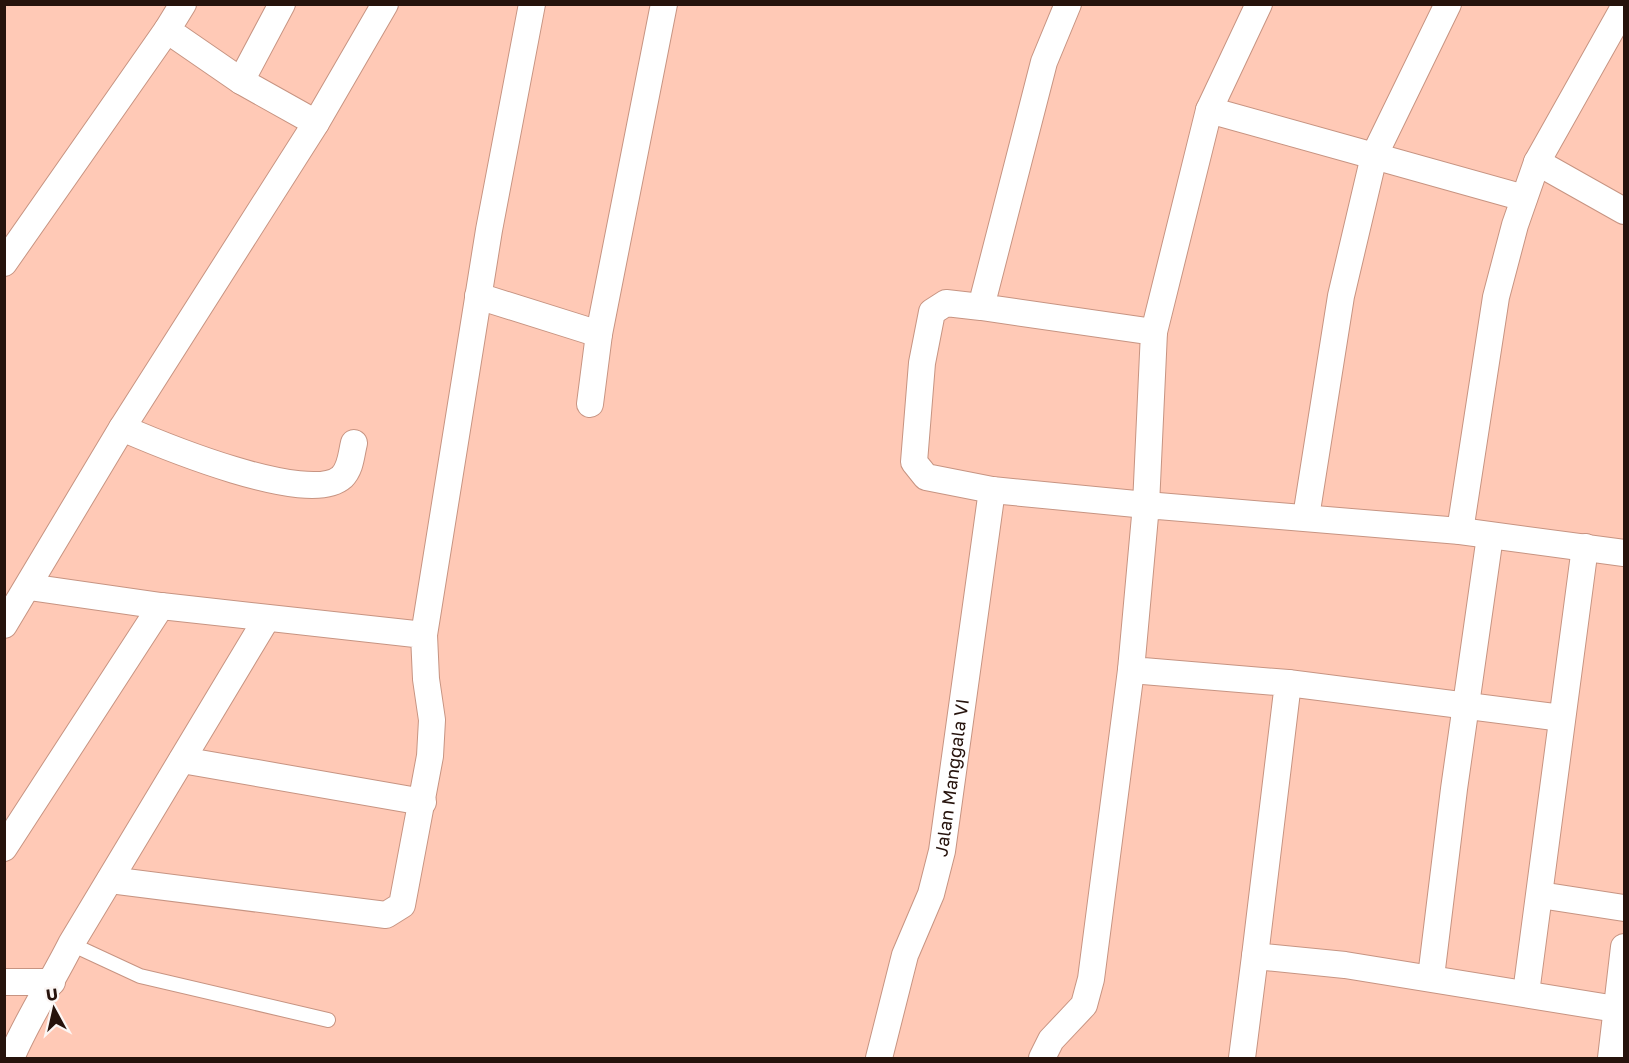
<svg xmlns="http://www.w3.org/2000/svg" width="1629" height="1063" viewBox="0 0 1629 1063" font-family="'Golos Text',sans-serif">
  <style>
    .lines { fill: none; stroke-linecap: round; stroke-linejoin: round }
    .service-casing { stroke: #c79482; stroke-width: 16 }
    .minor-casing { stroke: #c79482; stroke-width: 28 }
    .service { stroke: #fff; stroke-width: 14 }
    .minor { stroke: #fff; stroke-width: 26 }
    .labels { text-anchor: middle; stroke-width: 4.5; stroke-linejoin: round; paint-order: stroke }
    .street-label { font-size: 18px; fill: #26130c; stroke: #fcf7f5 }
  </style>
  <rect width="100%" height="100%" fill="#ffc9b6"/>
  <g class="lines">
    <defs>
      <path id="service" d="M 71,944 L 140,976 L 328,1020"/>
      <g id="minor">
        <path d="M 183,4 L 167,30 L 241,81 L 316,123"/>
        <path d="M 1448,4 L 1374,156 L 1524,198"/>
        <path d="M 241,81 L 282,4"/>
        <path d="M 1209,110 L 1374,156 L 1341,296 L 1306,517"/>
        <path d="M 1537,162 L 1624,211"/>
        <path d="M 4,263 L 167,30"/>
        <path d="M 478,296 L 599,334"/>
        <path d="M 981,307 L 946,303 L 932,312 L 922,363 L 914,462 L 926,477 L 992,490 L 1146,505 L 1154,332 L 981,307 L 1044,62 L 1068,4"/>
        <path d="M 1154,332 L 1209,110 L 1259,4"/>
        <path d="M 590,404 L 599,334 L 664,4"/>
        <path d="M 122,428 C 159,444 309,507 342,477 C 351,468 351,455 354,443"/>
        <path d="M 1460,531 L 1496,297 L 1515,225 L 1537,162 L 1624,7"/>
        <path d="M 29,587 L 161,606 L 424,635 L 426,679 L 432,720 L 430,756 L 402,905 L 386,915 L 110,880"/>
        <path d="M 4,625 L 122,428 L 316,123 L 385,4"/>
        <path d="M 424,635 L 489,230 L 532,4"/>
        <path d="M 1288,683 L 1562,718"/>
        <path d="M 182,760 L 423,802"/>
        <path d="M 4,848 L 161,606"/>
        <path d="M 1540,895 L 1624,908"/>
        <path d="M 1431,977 L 1454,789 L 1490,536"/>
        <path d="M 4,982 L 52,982"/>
        <path d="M 1526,993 L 1585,547"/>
        <path d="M 1616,1009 L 1345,965 L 1255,956 L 1288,683 L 1131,670 L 1146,505 L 1460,531 L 1624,553"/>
        <path d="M 11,1058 C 28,1018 52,982 71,944 L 267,618"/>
        <path id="s1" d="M 879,1058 L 905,955 L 931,894 L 942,851 L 992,490"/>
        <path d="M 1042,1058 L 1051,1040 L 1084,1005 L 1091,979 L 1131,670"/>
        <path d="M 1242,1058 L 1255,956"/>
        <path d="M 1611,1058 L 1624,947"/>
      </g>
    </defs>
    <use href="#service" class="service-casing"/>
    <use href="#minor" class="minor-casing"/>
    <use href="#service" class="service"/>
    <use href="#minor" class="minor"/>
  </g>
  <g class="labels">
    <g class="street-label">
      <text dy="6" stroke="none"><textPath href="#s1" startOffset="291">Jalan Manggala VI</textPath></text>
    </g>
  </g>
  <rect width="1629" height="1063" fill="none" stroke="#26130c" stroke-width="12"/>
  <g transform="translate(54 1009) rotate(352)" stroke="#fcf7f5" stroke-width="4.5" paint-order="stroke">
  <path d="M0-4.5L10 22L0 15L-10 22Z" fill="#26130c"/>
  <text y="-9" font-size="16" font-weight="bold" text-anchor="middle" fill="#26130c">U</text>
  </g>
</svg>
